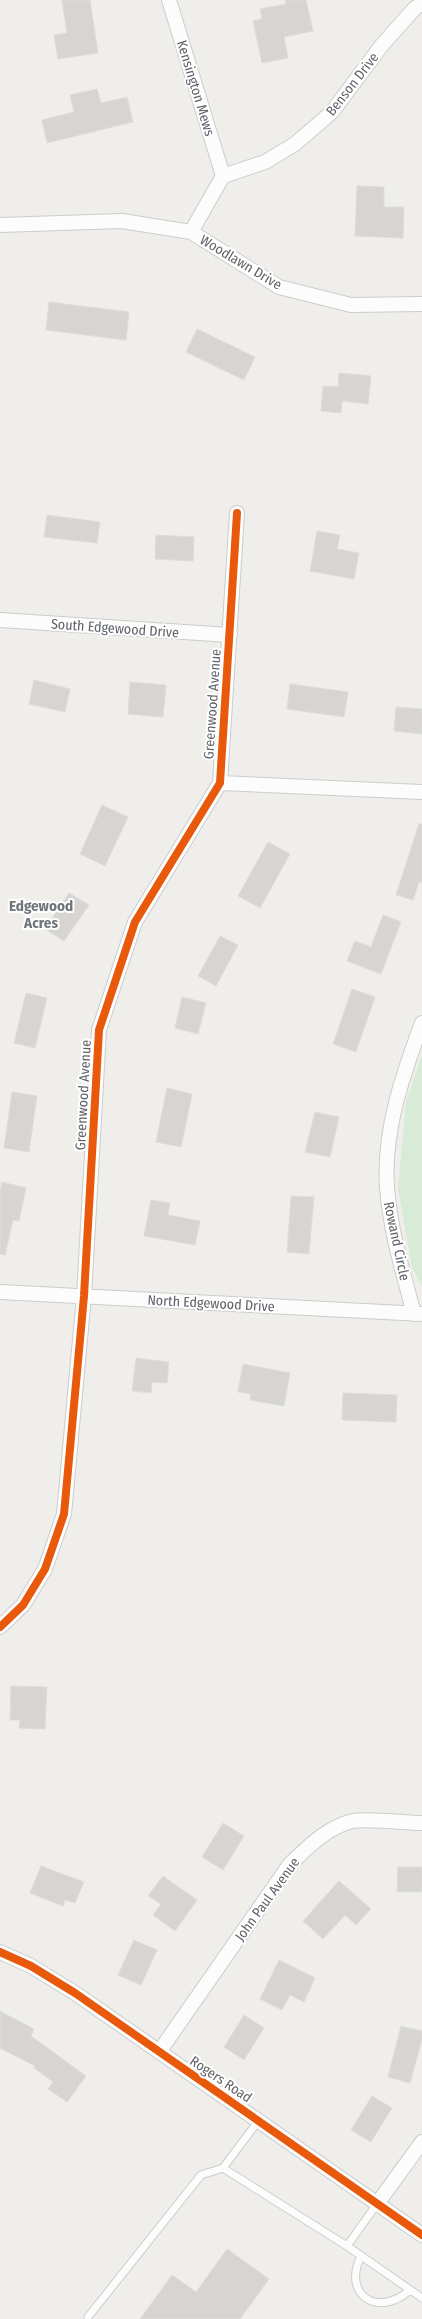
<svg xmlns="http://www.w3.org/2000/svg" width="422" height="2319" viewBox="0 0 422 2319" font-family="'Fira Sans Condensed',sans-serif">
  <style>
    .green { fill: #d8ebd6 }
    .building { fill: #d6d5d3; stroke: #deddd9 }
    .lines { fill: none; stroke-linecap: round; stroke-linejoin: round }
    .service-casing { stroke: #cbcccc; stroke-width: 9 }
    .minor-casing { stroke: #cbcccc; stroke-width: 16 }
    .service { stroke: #fdfcfc; stroke-width: 7 }
    .minor { stroke: #fdfcfc; stroke-width: 14 }
    .cycleway-casing { stroke: #fff; stroke-width: 11 }
    .cycleway { stroke: #e8590c; stroke-width: 8 }
    .labels { text-anchor: middle; stroke-width: 4; stroke-linejoin: round; paint-order: stroke }
    .street-label { font-size: 14px; fill: #5f6368; stroke: #fff }
    .neighbourhood-label { font-size: 15px; font-weight: bold; fill: #70757a; stroke: #fff }
  </style>
  <rect width="100%" height="100%" fill="#efeeea"/>
  <path class="green" d="M 422,1054 L 422,1286 L 412,1268 L 398,1189 L 406,1102 Z"/>
  <path class="building" d="M 62,0 L 90,0 L 98,53 L 58,59 L 54,35 L 67,33 Z
    M 285,0 L 306,0 L 313,31 L 284,37 L 288,58 L 262,63 L 253,21 L 262,19 L 260,9 L 286,4 Z
    M 97,89 L 101,103 L 127,97 L 133,122 L 47,143 L 42,120 L 74,112 L 70,95 Z
    M 357,186 L 384,187 L 384,207 L 404,207 L 403,238 L 355,236 Z
    M 49,302 L 129,312 L 126,340 L 46,330 Z
    M 197,329 L 255,357 L 244,380 L 186,352 Z
    M 339,373 L 371,376 L 368,404 L 342,401 L 341,413 L 321,411 L 323,386 L 338,387 Z
    M 47,515 L 100,522 L 97,543 L 44,537 Z
    M 317,531 L 340,535 L 337,549 L 359,553 L 354,579 L 310,571 Z
    M 156,535 L 194,537 L 193,561 L 155,559 Z
    M 34,680 L 70,689 L 65,712 L 29,704 Z
    M 130,682 L 166,685 L 163,717 L 128,714 Z
    M 290,684 L 348,692 L 344,717 L 287,709 Z
    M 396,707 L 422,709 L 422,734 L 394,731 Z
    M 102,805 L 128,817 L 105,866 L 80,854 Z
    M 419,824 L 422,824 L 422,883 L 419,882 L 413,900 L 396,895 Z
    M 268,842 L 290,854 L 260,908 L 238,896 Z
    M 69,893 L 89,905 L 64,941 L 45,929 Z
    M 383,915 L 401,922 L 381,974 L 347,961 L 355,941 L 371,947 Z
    M 220,936 L 238,945 L 216,986 L 198,976 Z
    M 352,989 L 375,997 L 356,1052 L 333,1044 Z
    M 26,993 L 47,998 L 35,1048 L 14,1043 Z
    M 182,997 L 206,1003 L 198,1034 L 175,1028 Z
    M 167,1088 L 192,1094 L 181,1147 L 156,1142 Z
    M 12,1092 L 37,1096 L 29,1152 L 4,1148 Z
    M 315,1112 L 339,1117 L 330,1157 L 305,1152 Z
    M 2,1182 L 26,1188 L 19,1221 L 13,1220 L 5,1255 L 0,1254 L 0,1191 Z
    M 291,1196 L 314,1197 L 309,1254 L 287,1252 Z
    M 151,1200 L 170,1203 L 168,1215 L 200,1221 L 195,1245 L 144,1236 Z
    M 136,1358 L 169,1362 L 167,1383 L 152,1382 L 151,1393 L 132,1391 Z
    M 243,1364 L 290,1373 L 284,1406 L 250,1400 L 251,1394 L 238,1392 Z
    M 343,1393 L 397,1395 L 396,1422 L 342,1420 Z
    M 11,1686 L 47,1687 L 45,1729 L 19,1728 L 20,1720 L 10,1720 Z
    M 223,1823 L 244,1836 L 223,1870 L 202,1857 Z
    M 41,1866 L 84,1882 L 75,1903 L 65,1900 L 63,1906 L 30,1893 Z
    M 398,1867 L 422,1867 L 422,1892 L 397,1892 Z
    M 163,1876 L 197,1900 L 175,1931 L 153,1915 L 161,1904 L 148,1896 Z
    M 339,1881 L 371,1909 L 356,1925 L 345,1915 L 323,1939 L 303,1921 Z
    M 134,1940 L 157,1950 L 141,1985 L 118,1975 Z
    M 279,1960 L 315,1978 L 304,2002 L 290,1995 L 282,2010 L 260,1999 Z
    M 0,2011 L 34,2029 L 31,2036 L 86,2076 L 67,2102 L 48,2089 L 53,2082 L 34,2068 L 35,2066 L 0,2048 Z
    M 244,2015 L 264,2028 L 244,2060 L 224,2047 Z
    M 401,2026 L 422,2031 L 422,2040 L 410,2083 L 388,2077 Z
    M 372,2096 L 392,2108 L 371,2142 L 351,2130 Z
    M 227,2249 L 269,2279 L 240,2319 L 140,2319 L 172,2275 L 196,2292 Z"/>
  <g class="lines">
    <defs>
      <path id="service" d="M 259,2120 L 223,2168 L 347,2246 L 377,2204
        M 347,2246 L 422,2298
        M 361,2256 C 342,2294 377,2319 410,2290
        M 88,2317 L 201,2175 L 223,2168"/>
      <path id="minor" d="M 169,0 L 223,176
        M 0,225 L 122,221 L 191,232 L 279,287 L 351,305 L 422,304
        M 191,232 L 223,176 L 265,162 L 295,144 L 332,112 L 382,45 L 415,8 L 422,4
        M 0,620 L 230,635
        M 220,783 L 422,792
        M 0,1292 L 422,1314
        M 414,1314 C 403,1272 390,1230 387,1187 C 383,1131 403,1074 422,1023
        M 0,1627 L 23,1605 L 45,1569 L 64,1514 L 84,1296 L 99,1030 L 135,922 L 220,783 L 237,513
        M 0,1952 L 31,1966 L 75,1993 L 422,2235
        M 159,2052 L 290,1864 C 308,1847 327,1827 353,1821 C 368,1818 405,1823 422,1823
        M 377,2204 L 422,2142"/>
    </defs>
    <use href="#service" class="service-casing"/>
    <use href="#minor" class="minor-casing"/>
    <use href="#service" class="service"/>
    <use href="#minor" class="minor"/>
    <defs>
      <path id="cycleway" d="M 0,1627 L 23,1605 L 45,1569 L 64,1514 L 84,1296 L 99,1030 L 135,922 L 220,783 L 237,513
        M 0,1952 L 31,1966 L 75,1993 L 422,2235"/>
    </defs>
    <use href="#cycleway" class="cycleway-casing"/>
    <use href="#cycleway" class="cycleway"/>
  </g>
  <g class="labels">
    <g class="street-label">
      <text transform="translate(352 84) rotate(-52)" y="5">Benson Drive</text>
      <text transform="translate(196 88) rotate(73)" y="5">Kensington Mews</text>
      <text transform="translate(241 262) rotate(31)" y="5">Woodlawn Drive</text>
      <text transform="translate(115 628) rotate(4)" y="5">South Edgewood Drive</text>
      <text transform="translate(212 704) rotate(-86)" y="5">Greenwood Avenue</text>
      <text transform="translate(83 1095) rotate(-87)" y="5">Greenwood Avenue</text>
      <text transform="translate(397 1241) rotate(78)" y="5">Rowand Circle</text>
      <text transform="translate(211 1303) rotate(3)" y="5">North Edgewood Drive</text>
      <text transform="translate(267 1899) rotate(-54)" y="5">John Paul Avenue</text>
      <text transform="translate(221 2079) rotate(34)" y="5">Rogers Road</text>
    </g>
    <g class="neighbourhood-label">
      <text x="41" y="911">Edgewood<tspan x="41" dy="17">Acres</tspan></text>
    </g>
  </g>
</svg>
